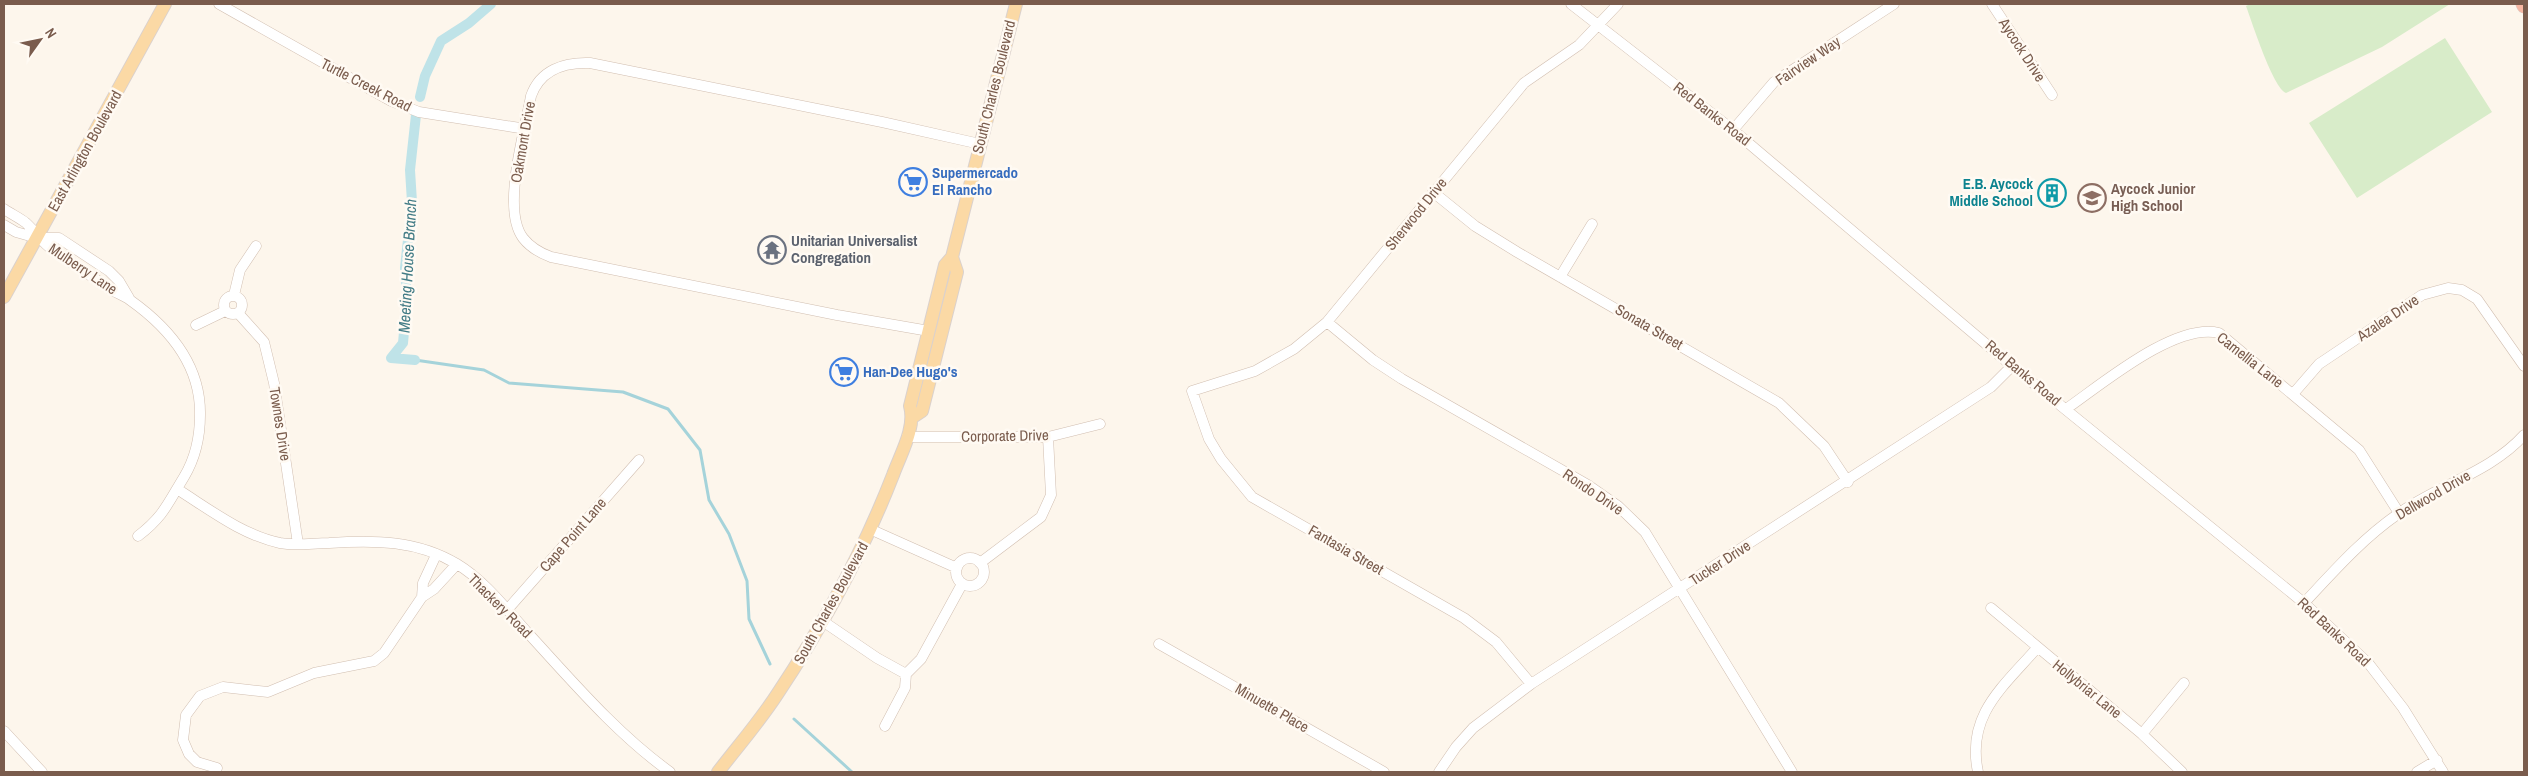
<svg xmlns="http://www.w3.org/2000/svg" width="2528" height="776" viewBox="0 0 2528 776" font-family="'Archivo Narrow',sans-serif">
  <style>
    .green { fill: #d8ecc9 }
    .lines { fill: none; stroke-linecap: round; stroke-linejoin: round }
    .stream { stroke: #a5d3da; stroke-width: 3 }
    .canal { stroke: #bfe3e8; stroke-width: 10 }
    .minor-casing { stroke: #d1beb0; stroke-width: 11 }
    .major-casing { stroke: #dad1cd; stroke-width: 14 }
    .highway-casing { stroke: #dad1cd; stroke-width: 15 }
    .minor { stroke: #fff; stroke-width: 10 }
    .major { stroke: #fbd9a5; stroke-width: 12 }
    .highway { stroke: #f7b7a3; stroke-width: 14 }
    .labels { text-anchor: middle; stroke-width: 5; stroke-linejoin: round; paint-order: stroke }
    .street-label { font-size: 15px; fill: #7a5c4d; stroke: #fffaf3 }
    .shop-label { font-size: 15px; font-weight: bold; fill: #366cbe; stroke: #fffaf3; text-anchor: start }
    .culture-label { font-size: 15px; font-weight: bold; fill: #0d838f; stroke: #fffaf3; text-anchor: end }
    .education-label { font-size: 15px; font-weight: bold; fill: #785e54; stroke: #fffaf3; text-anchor: start }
    .worship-label { font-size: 15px; font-weight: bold; fill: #5b616d; stroke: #fffaf3; text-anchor: start }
    .water-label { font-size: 16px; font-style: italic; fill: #437c86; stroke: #fffaf3 }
  </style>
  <rect width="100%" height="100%" fill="#fdf6ec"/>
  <path class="green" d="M 2250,4 L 2450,4 L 2382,47 L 2286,93 C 2273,88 2252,22 2246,6 Z
    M 2445,38 L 2492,112 L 2357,198 L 2309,123 Z"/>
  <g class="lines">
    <path class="stream" d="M 415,360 L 484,370 L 509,383 L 623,392 L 668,409 L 700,450 L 709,500 L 729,534 L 747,581 L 749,619 L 770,664
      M 794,719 L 852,772"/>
    <path class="canal" d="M 420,97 L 425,76 L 441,41 L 469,23 L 491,4
      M 415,360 L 391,358 L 403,343 L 407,299 L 405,268 L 412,202 L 410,170 L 416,115"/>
    <defs>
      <path id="minor" d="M 219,4 L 391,101 L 419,112 L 526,129
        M 1571,4 L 1733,130 L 2012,366 L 2304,603 L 2369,664 L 2403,708 L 2443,772
        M 1992,4 L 2052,95
        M 1733,130 L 1774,82 L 1894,4
        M 1433,192 L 1475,226 L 1517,252 L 1779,403 L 1824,446 L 1848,482
        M 4,209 C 11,214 20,218 26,223 C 36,232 42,243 53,250 C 72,263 91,276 110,289 C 116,293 124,295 130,300 C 168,327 201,365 200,415 C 200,438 196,457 184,477 C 168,503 164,516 138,536
        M 4,225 L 16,232 L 37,238 L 59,238 L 109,271 L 119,281 L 129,298
        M 1560,277 L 1592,224
        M 234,295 L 240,270 L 256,246
        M224 305a9 9 0 1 1 18 0a9 9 0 1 1-18 0Z
        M 238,313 L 264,342 L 274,383 L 298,544
        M 1327,322 L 1373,360 L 1402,379 L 1588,485 L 1618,506 L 1645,532 L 1792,772
        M 196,325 L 225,311
        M 929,331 L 837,315 L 551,257 C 540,253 530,247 523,238 C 501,209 525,131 531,96 C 540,70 564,62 590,63 L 882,122 L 980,144
        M 2293,394 L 2319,364 L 2422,295 L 2448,288 L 2462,290 L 2477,299 L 2524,366
        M 2066,409 C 2101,385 2175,322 2219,333 L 2359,450 L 2399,513
        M 907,437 L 1048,437 L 1100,424
        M 177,489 C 209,509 242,535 280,543 C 296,546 313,543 329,543 C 374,540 417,540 457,564 C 485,581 506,609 527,632 C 573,682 616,733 670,772
        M 872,530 L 957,568
        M956 572a14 14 0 1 1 28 0a14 14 0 1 1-28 0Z
        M 980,563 L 1041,517 L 1051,495 L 1048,437
        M 422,597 L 423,583 L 436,555
        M 2304,603 C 2334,571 2362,539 2398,514 C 2438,485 2491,472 2524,435
        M 1991,608 L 2142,734 L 2182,772
        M 507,610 L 639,460
        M 824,622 L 877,658 L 906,674
        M 1159,644 L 1384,772
        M 906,674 L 921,659 L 962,584
        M 1531,684 L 1496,642 L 1464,618 L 1252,497 L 1221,459 L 1209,439 L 1192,391 L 1255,371 L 1294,349 L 1327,322 L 1524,83 L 1579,45 L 1618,4
        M 885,726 L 905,688 L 906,674
        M 4,731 L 42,772
        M 2142,734 L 2184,683
        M 217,768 L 197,762 L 189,754 L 183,740 L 186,715 L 200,696 L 223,687 L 268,692 L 314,673 L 374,661 L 384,653 L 422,597 L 434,589 L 457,564
        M 1439,772 L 1456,747 L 1473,728 L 1531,684 L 1991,387 L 2012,366
        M 1978,772 C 1966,715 2003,687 2037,648
        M 2417,772 L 2437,760"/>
      <path id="major" d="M 4,297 L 165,4
        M 913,417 L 922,411 L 957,272 L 952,257 L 1016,4
        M 718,772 C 738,746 760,721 778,693 C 824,624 863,552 893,475 C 901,453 916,428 910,406 L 945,265 L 952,257"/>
      <path id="highway" d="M 2523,4 L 2524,6"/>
    </defs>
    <use href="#minor" class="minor-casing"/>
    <use href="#major" class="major-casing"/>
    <use href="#highway" class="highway-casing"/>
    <use href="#minor" class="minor"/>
    <use href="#major" class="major"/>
    <use href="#highway" class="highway"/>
  </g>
  <defs>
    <symbol id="supermarket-ring" viewBox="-11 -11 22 22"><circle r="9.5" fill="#fffaf3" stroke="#3f7fe0" stroke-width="1.5"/><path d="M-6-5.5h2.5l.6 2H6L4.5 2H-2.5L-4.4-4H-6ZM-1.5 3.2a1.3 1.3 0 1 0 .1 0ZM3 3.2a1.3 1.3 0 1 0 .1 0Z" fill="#3f7fe0"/></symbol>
    <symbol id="building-ring" viewBox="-11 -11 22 22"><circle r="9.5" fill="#fffaf3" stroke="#0f9aa8" stroke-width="1.5"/><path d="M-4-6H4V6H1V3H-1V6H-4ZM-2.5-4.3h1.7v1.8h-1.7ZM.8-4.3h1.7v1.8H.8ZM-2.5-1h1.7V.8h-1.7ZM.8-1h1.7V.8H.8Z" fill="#0f9aa8"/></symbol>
    <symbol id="school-ring" viewBox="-11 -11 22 22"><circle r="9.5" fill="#fffaf3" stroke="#8d6e63" stroke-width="1.5"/><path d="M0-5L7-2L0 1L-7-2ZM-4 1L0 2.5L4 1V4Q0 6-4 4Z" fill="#8d6e63"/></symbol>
    <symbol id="temple-ring" viewBox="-11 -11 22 22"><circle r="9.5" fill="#fffaf3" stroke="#6b7280" stroke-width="1.5"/><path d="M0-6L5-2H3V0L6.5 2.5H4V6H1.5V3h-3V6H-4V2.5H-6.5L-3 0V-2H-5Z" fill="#6b7280"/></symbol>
  </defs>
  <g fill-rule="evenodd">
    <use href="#supermarket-ring" x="897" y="166" width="32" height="32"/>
    <use href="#building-ring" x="2036" y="177" width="32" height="32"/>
    <use href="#school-ring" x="2076" y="182" width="32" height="32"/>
    <use href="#temple-ring" x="756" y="234" width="32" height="32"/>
    <use href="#supermarket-ring" x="828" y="356" width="32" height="32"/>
  </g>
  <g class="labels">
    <g class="street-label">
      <text transform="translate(2022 50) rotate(57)" y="5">Aycock Drive</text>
      <text transform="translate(1808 61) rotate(-34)" y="5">Fairview Way</text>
      <text transform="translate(366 85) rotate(27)" y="5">Turtle Creek Road</text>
      <text transform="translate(994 87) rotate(-76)" y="5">South Charles Boulevard</text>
      <text transform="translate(1712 114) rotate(38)" y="5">Red Banks Road</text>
      <text transform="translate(523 142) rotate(-80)" y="5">Oakmont Drive</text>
      <text transform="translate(85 151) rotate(-61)" y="5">East Arlington Boulevard</text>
      <text transform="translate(1416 214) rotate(-51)" y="5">Sherwood Drive</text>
      <text transform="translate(83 269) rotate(34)" y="5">Mulberry Lane</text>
      <text transform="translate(2388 318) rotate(-34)" y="5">Azalea Drive</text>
      <text transform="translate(1649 327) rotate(30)" y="5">Sonata Street</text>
      <text transform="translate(2250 360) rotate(38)" y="5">Camellia Lane</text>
      <text transform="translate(2023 373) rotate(40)" y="5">Red Banks Road</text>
      <text transform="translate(280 424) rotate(81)" y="5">Townes Drive</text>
      <text transform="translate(1005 436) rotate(-1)" y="5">Corporate Drive</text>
      <text transform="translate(1593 492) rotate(34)" y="5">Rondo Drive</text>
      <text transform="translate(2433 495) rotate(-30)" y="5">Dellwood Drive</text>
      <text transform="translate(573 535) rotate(-49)" y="5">Cape Point Lane</text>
      <text transform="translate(1346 550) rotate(30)" y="5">Fantasia Street</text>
      <text transform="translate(1720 563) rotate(-33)" y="5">Tucker Drive</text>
      <text transform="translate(831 603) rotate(-61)" y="5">South Charles Boulevard</text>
      <text transform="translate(500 606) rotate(45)" y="5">Thackery Road</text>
      <text transform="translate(2334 632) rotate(43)" y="5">Red Banks Road</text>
      <text transform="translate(2087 689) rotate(39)" y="5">Hollybriar Lane</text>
      <text transform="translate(1272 708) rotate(30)" y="5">Minuette Place</text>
    </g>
    <g class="shop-label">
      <text x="932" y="178">Supermercado<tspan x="932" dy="17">El Rancho</tspan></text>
      <text x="863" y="377">Han-Dee Hugo's</text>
    </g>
    <g class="culture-label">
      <text x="2033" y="189">E.B. Aycock<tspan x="2033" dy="17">Middle School</tspan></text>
    </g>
    <g class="education-label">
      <text x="2111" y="194">Aycock Junior<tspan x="2111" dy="17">High School</tspan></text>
    </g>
    <g class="worship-label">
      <text x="791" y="246">Unitarian Universalist<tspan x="791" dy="17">Congregation</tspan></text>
    </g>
    <g class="water-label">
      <text transform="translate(407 266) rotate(-87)" y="6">Meeting House Branch</text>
    </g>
  </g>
  <rect width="2528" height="776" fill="none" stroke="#7a5c4d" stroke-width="10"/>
  <g transform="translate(40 40) rotate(57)" stroke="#fffaf3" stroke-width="4" paint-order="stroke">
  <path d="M0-4L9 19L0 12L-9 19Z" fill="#7a5c4d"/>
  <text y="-8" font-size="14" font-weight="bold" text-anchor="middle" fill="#7a5c4d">N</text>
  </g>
</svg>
